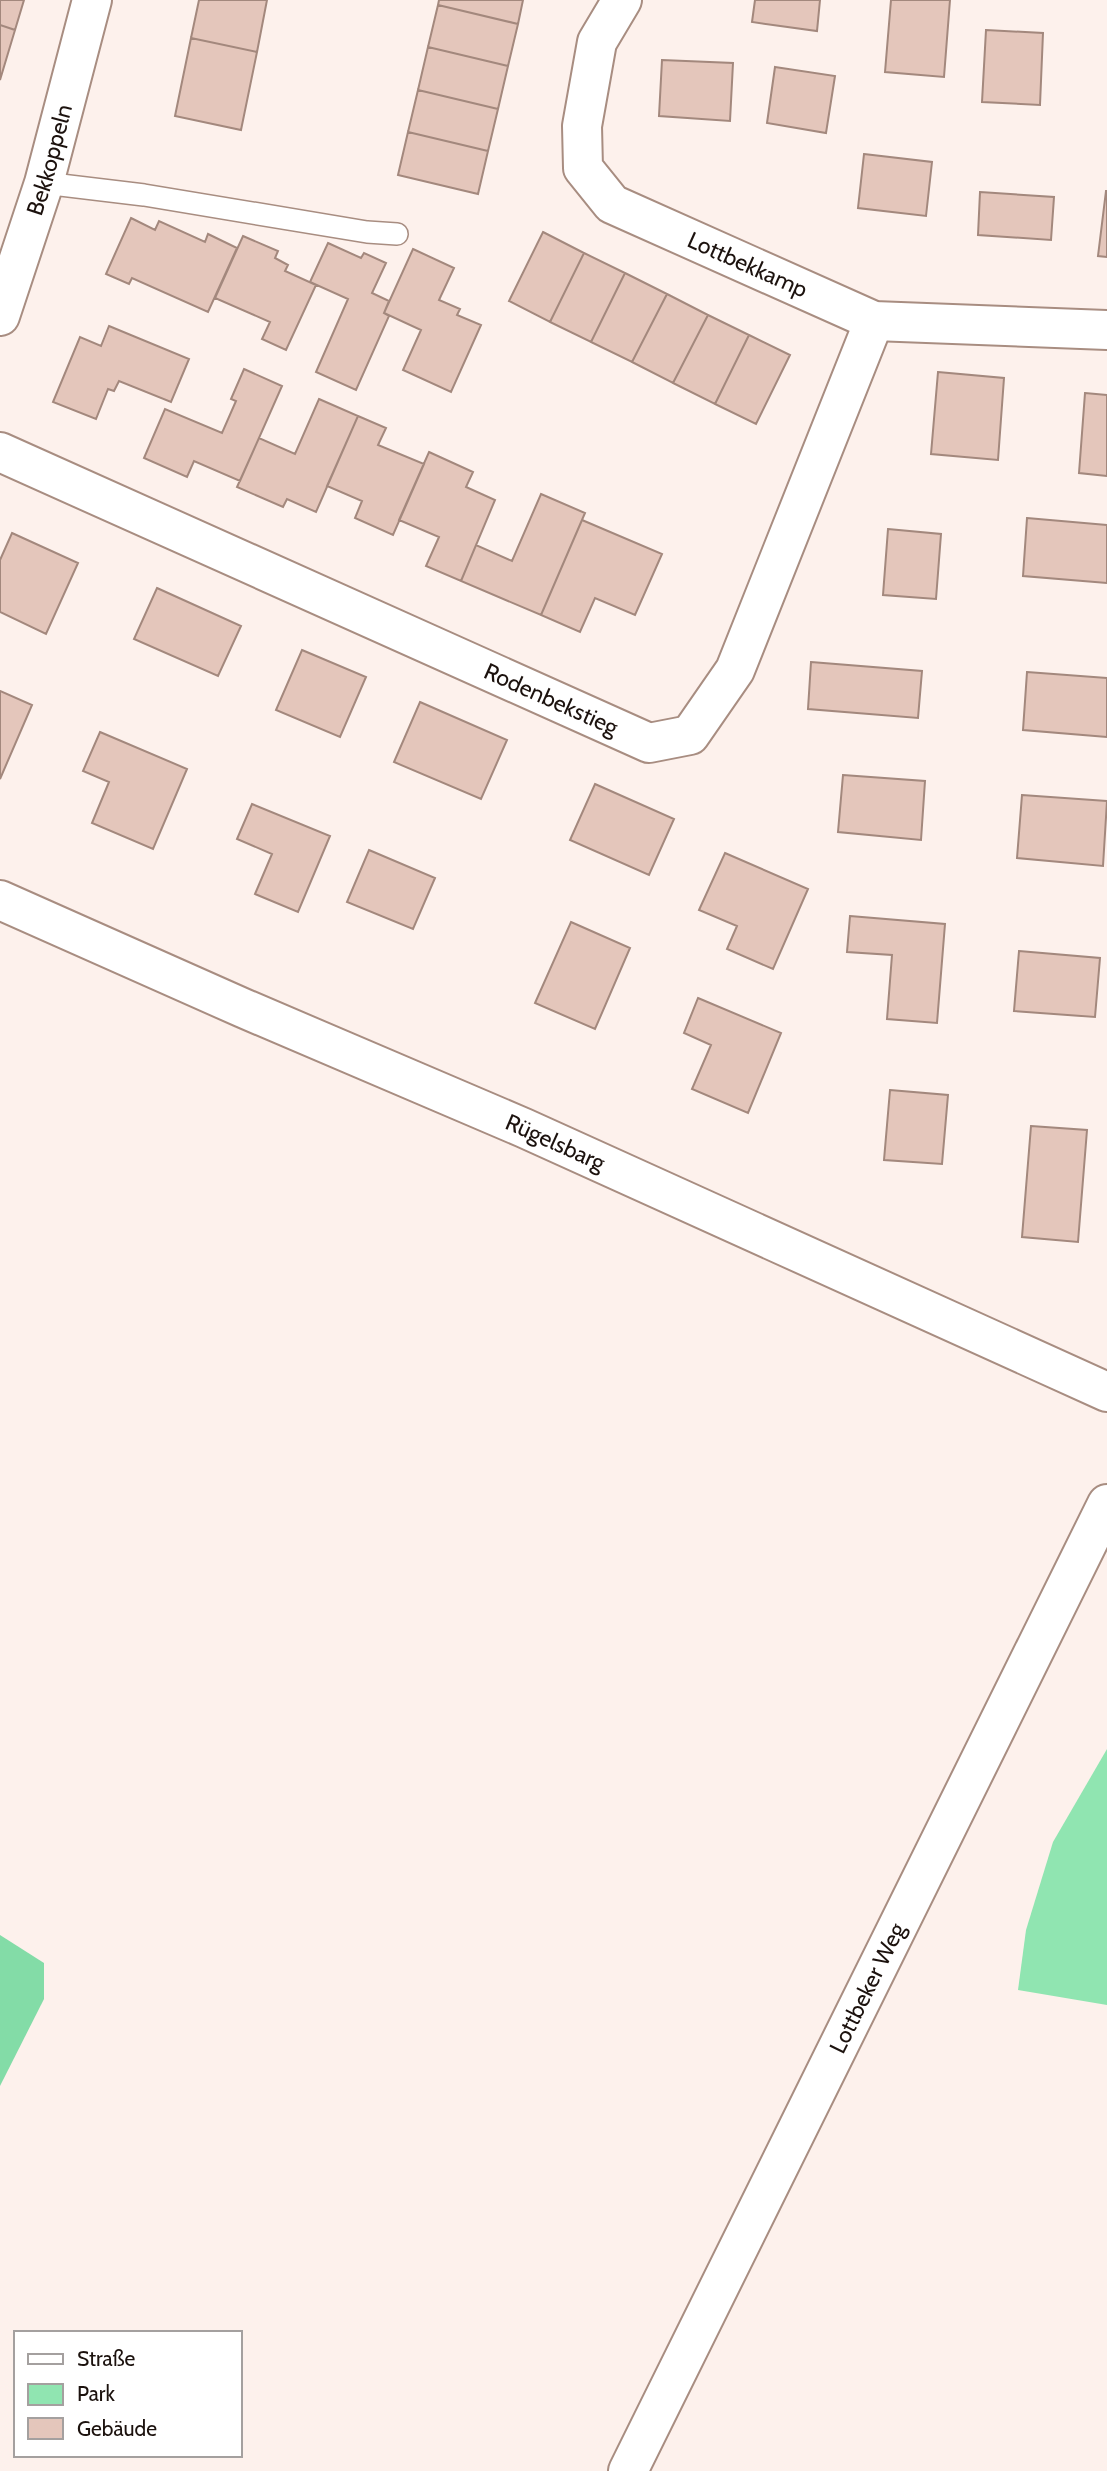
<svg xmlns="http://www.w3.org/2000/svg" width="1107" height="2471" viewBox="0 0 1107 2471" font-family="Cabin,sans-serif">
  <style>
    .green { fill: #90e5b1 }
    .forest { fill: #83dca7 }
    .building { fill: #e4c6bb; stroke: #a3887d; stroke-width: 2 }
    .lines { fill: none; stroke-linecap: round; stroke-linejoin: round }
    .lane-casing { stroke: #a88d81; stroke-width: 24 }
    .street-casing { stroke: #a88d81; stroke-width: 42 }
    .lane { stroke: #fff; stroke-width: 21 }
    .street { stroke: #fff; stroke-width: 38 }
    .labels { text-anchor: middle; stroke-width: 5; stroke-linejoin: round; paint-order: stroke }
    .street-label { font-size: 23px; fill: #1c120e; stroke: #fff }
  </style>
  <rect width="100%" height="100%" fill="#fdf1ec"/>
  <path class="green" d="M 1107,1749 L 1107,2005 L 1018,1990 L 1026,1930 L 1053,1842 Z"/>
  <path class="forest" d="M 0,1935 L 44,1963 L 44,1999 L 0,2086 Z"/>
  <path class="building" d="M 0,0 L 24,0 L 15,30 L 0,25 Z
    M 199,0 L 267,0 L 257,52 L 191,38 Z
    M 439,0 L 523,0 L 518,24 L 438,5 Z
    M 755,0 L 820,0 L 817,31 L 752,22 Z
    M 891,0 L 950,0 L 944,77 L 885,72 Z
    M 438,5 L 518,24 L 508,66 L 428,47 Z
    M 0,25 L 15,30 L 0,80 Z
    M 986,30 L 1043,33 L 1040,105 L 982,102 Z
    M 191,38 L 257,52 L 241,130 L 175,116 Z
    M 428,47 L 508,66 L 498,109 L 418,90 Z
    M 662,60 L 733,63 L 730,121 L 659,116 Z
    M 775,67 L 835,76 L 826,133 L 767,123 Z
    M 418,90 L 498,109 L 488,151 L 408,132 Z
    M 408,132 L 488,151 L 478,194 L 398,175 Z
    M 864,154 L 932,162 L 926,216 L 858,208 Z
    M 1106,191 L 1107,191 L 1107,257 L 1098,256 Z
    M 980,192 L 1054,197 L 1051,240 L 978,235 Z
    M 131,218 L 155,230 L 159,221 L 205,242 L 208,234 L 237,248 L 208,312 L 132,278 L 129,284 L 106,274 Z
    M 543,232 L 584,253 L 550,322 L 509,301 Z
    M 243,236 L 278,251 L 275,258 L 288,265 L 285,271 L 316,285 L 286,350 L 262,339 L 270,322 L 215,298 Z
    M 328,243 L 361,258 L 364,253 L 386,263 L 372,293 L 389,301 L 384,313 L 389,316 L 356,390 L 316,372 L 348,299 L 310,282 Z
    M 413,249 L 454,268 L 439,300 L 460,309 L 457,315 L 481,325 L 451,392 L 403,370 L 421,330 L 384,313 Z
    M 584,253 L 625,273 L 591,342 L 550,322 Z
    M 625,273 L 667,294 L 632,362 L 591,342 Z
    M 667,294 L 708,315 L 673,383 L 632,362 Z
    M 708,315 L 749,335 L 715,404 L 673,383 Z
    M 109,326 L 189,359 L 171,402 L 119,381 L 114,391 L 108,389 L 96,419 L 53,402 L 80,337 L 101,346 Z
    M 749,335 L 790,355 L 756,424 L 715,404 Z
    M 244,369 L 282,386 L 240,481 L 194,461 L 187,477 L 144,458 L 165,409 L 222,433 L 236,401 L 231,399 Z
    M 938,372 L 1004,378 L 998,460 L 931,454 Z
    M 1085,393 L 1107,395 L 1107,476 L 1079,473 Z
    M 319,399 L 358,416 L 316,512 L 287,499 L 283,507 L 237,487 L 259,438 L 295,454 Z
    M 358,416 L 386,428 L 378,445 L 424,464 L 393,535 L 355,518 L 362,501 L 327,486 Z
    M 429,452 L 473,472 L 466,487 L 495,500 L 461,581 L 426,566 L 439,537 L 399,520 Z
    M 541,494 L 585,513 L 541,615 L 461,581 L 476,545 L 512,561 Z
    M 1027,518 L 1107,525 L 1107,583 L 1023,576 Z
    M 582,520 L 662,554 L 635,615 L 595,598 L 580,632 L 541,615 Z
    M 888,529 L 941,534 L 936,599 L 883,595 Z
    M 12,533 L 78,563 L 46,634 L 0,612 L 0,560 Z
    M 157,588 L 241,626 L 218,676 L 134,639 Z
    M 302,650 L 366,677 L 340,737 L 276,710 Z
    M 811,662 L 922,671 L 918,718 L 808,709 Z
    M 1027,672 L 1107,678 L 1107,737 L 1023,730 Z
    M 0,691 L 32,705 L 0,779 Z
    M 420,702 L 507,740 L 481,799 L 394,762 Z
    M 100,732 L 187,769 L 153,849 L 92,823 L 109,782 L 83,771 Z
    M 843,775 L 925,781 L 921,840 L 838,832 Z
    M 595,784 L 674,819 L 649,875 L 570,840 Z
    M 1022,795 L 1107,801 L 1103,866 L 1017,858 Z
    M 252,804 L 330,836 L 298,912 L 255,894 L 272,854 L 237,839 Z
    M 369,850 L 435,878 L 413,929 L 347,902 Z
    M 725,853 L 808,889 L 773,969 L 727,949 L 737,926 L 699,910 Z
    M 850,916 L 945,924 L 937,1023 L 887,1019 L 892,955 L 847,952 Z
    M 571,922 L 630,948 L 595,1029 L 535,1003 Z
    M 1019,951 L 1100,958 L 1095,1017 L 1014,1011 Z
    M 698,998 L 781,1033 L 748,1113 L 692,1089 L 711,1045 L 684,1033 Z
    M 890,1090 L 948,1095 L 942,1164 L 884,1160 Z
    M 1031,1126 L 1087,1130 L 1078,1242 L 1022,1237 Z"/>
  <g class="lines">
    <defs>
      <path id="lane" d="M 44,183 L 144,195 L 367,232 L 397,234"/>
      <g id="street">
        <path id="s1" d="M 622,0 L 597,42 L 582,126 L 583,168 L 612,204 L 874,321 L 1107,330"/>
        <path id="s2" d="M 0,316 L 44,183 L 92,0"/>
        <path id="s3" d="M 0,452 L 649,743 L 690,735 L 735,670 L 874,321"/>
        <path id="s4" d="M 0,900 L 243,1008 L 524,1128 L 1107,1392"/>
        <path id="s5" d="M 628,2471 L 1107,1504"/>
      </g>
    </defs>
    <use href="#lane" class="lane-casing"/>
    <use href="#street" class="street-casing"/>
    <use href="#lane" class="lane"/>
    <use href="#street" class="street"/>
  </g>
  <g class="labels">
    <g class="street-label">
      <text dy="8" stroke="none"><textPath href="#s2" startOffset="164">Bekkoppeln</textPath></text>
      <text dy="8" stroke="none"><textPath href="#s1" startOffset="371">Lottbekkamp</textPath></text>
      <text dy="8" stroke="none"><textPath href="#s3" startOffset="604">Rodenbekstieg</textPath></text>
      <text dy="8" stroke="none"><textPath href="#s4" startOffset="606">Rügelsbarg</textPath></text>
      <text dy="8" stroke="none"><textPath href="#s5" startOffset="539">Lottbeker Weg</textPath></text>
    </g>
  </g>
  <rect x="14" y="2331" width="228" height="126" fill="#ffffff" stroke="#a4a09f" stroke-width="2"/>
  <rect x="28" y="2354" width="35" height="10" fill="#ffffff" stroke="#a4a09f" stroke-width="2"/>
  <text x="77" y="2366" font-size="21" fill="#1c120e">Straße</text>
  <rect x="28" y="2384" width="35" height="21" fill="#90e5b1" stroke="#a4a09f" stroke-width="2"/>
  <text x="77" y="2401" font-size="21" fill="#1c120e">Park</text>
  <rect x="28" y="2418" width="35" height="21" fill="#e4c6bb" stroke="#a4a09f" stroke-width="2"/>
  <text x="77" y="2436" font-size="21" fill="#1c120e">Gebäude</text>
</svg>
